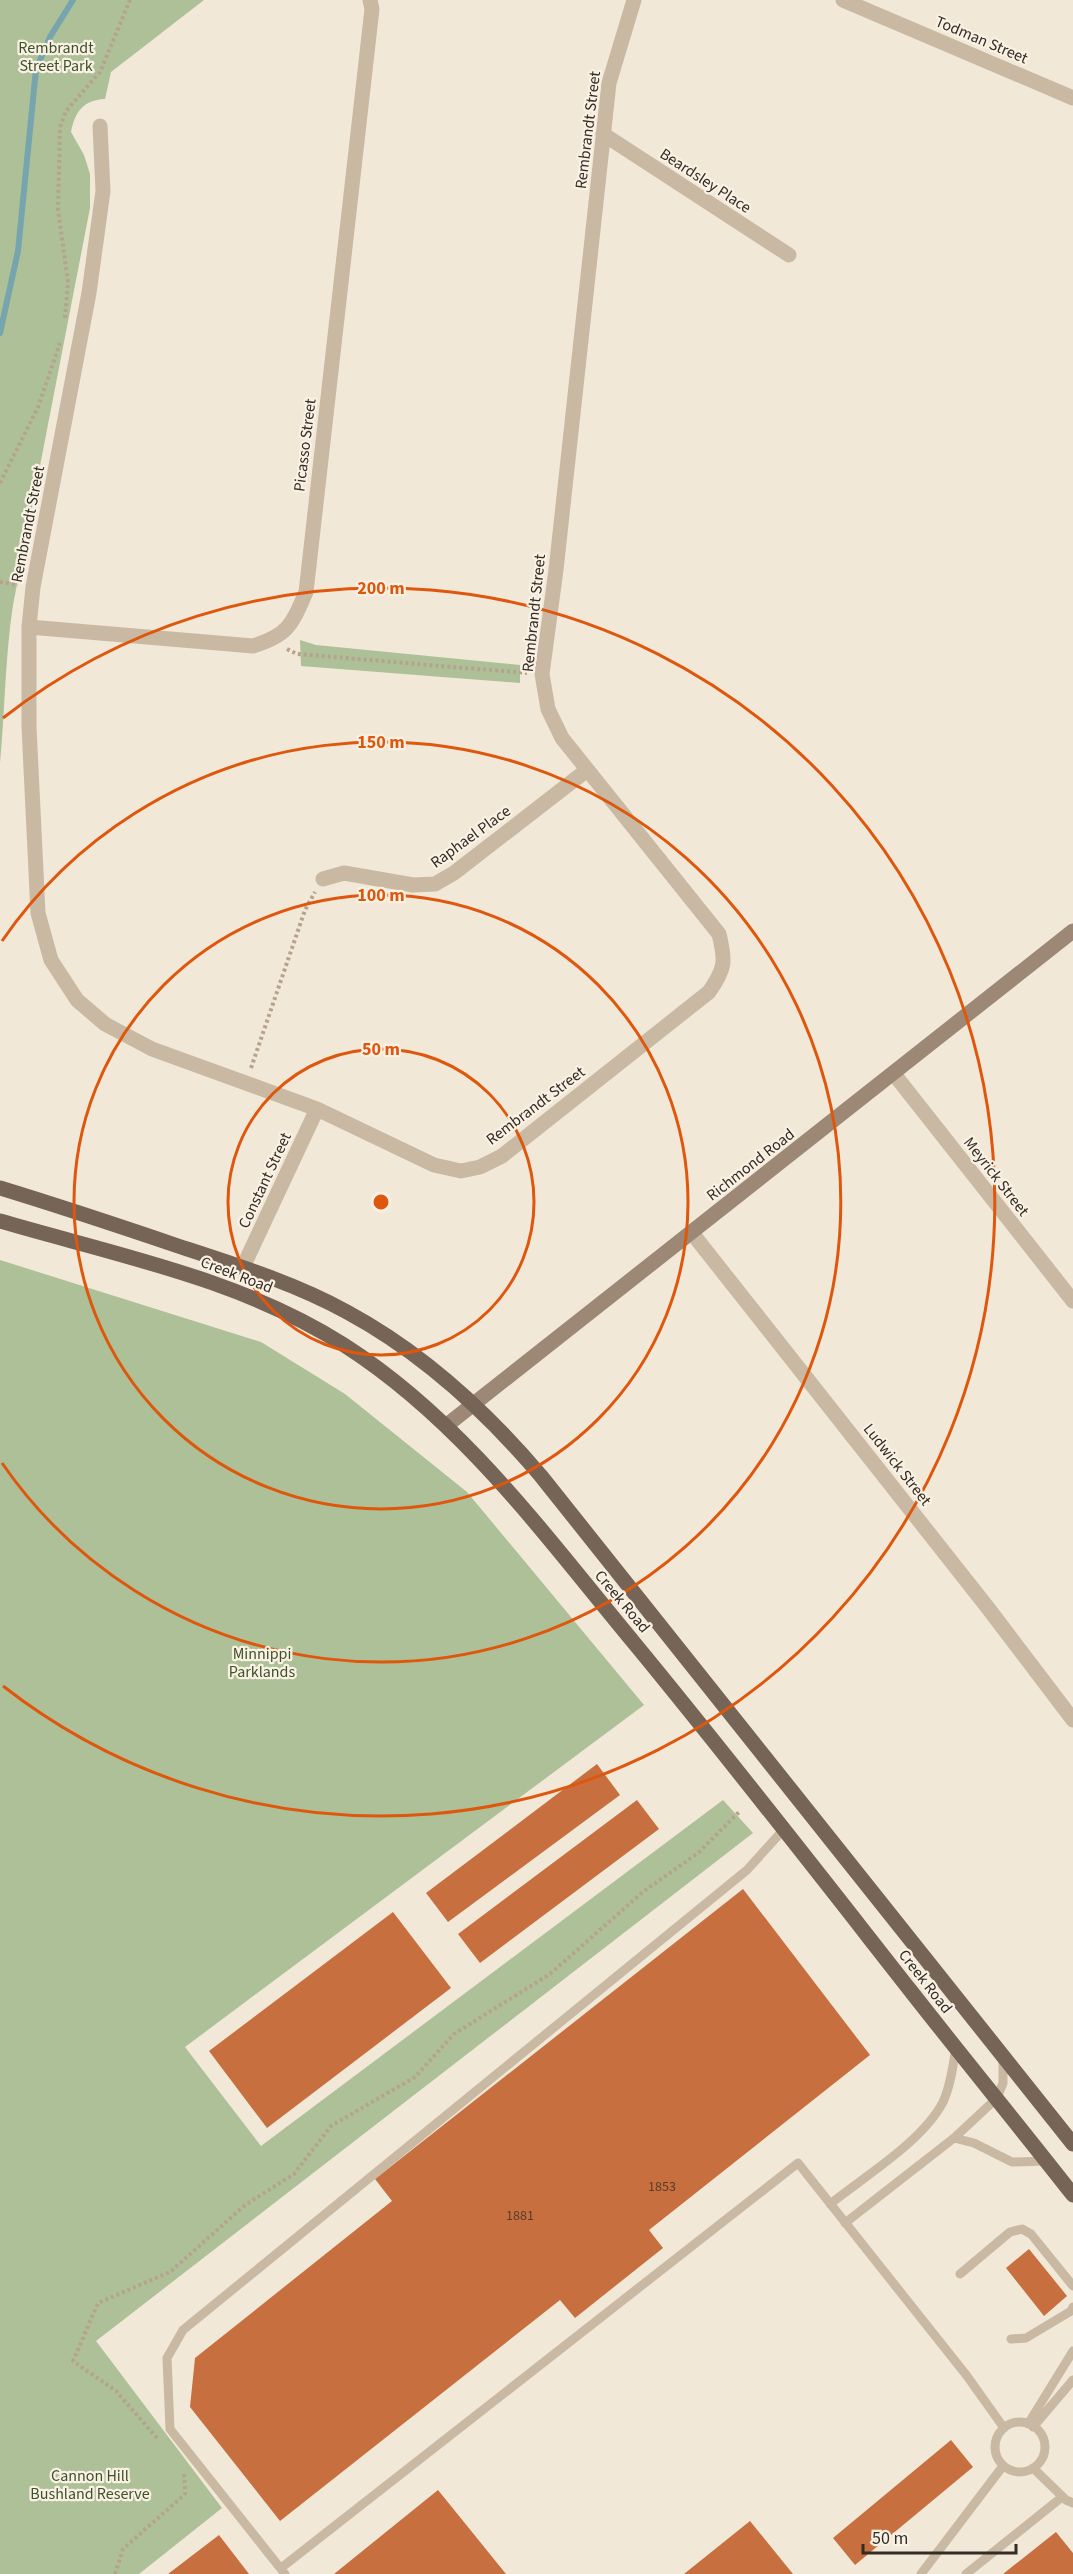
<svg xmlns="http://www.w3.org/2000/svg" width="1073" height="2574" viewBox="0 0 1073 2574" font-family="'Source Sans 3',sans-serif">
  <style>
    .green { fill: #aec097 }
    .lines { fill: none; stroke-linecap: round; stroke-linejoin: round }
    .stream { stroke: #76a5ae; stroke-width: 6 }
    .building { fill: #c76f3f }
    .path { stroke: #b5a38e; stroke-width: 4; stroke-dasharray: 3 3; stroke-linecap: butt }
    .lane { stroke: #c9b9a3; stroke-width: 9 }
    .street { stroke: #c9b9a3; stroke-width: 15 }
    .secondary { stroke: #9c8875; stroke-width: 15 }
    .primary { stroke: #766456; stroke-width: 15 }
    .ring { fill: none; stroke: #df570d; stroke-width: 3 }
    .labels { text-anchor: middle; stroke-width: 4.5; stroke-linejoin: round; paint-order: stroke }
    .number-label { font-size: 14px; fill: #593d2c }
    .street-label { font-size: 16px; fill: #342c25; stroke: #f9f1e3 }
    .park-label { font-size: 16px; fill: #3e5229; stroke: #f9f1e3 }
    .centre { fill: #df570d; stroke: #f9f1e3; stroke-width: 3 }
    .ring-label { font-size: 18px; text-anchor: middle; font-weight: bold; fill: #df570d; stroke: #f9f1e3; stroke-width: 4.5; stroke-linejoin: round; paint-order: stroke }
  </style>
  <rect width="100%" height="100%" fill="#f1e8d7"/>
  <path class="green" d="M 0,0 L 204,0 L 111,72 L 105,99 C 83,100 75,112 71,132 L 84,155 L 90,174 L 90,208 L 13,605 C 5,658 5,710 0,763 Z
    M 300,640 L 316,645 L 520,665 L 520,683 L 301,666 Z
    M 0,1260 L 261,1342 L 345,1394 L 467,1492 L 644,1705 L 185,2047 L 261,2146 L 723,1800 L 753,1833 L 96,2341 L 222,2508 L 139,2574 L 0,2574 Z"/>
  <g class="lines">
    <path class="stream" d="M 0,333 L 18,251 L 36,69 L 50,37 L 73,0"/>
  </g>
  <path class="building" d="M 597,1764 L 620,1795 L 448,1922 L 426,1893 Z
    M 637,1800 L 659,1829 L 480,1963 L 458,1934 Z
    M 743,1889 L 870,2055 L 649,2230 L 663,2248 L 575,2318 L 560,2300 L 280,2521 L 190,2407 L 195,2358 L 392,2201 L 375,2179 Z
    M 393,1912 L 451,1988 L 267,2128 L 209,2051 Z
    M 1029,2249 L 1067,2296 L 1044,2316 L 1006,2268 Z
    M 951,2440 L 973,2467 L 855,2565 L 833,2538 Z
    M 438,2490 L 506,2574 L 334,2574 Z
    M 750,2521 L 793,2574 L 684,2574 Z
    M 1056,2532 L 1073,2553 L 1073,2574 L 1003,2574 Z
    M 219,2535 L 249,2574 L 168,2574 Z"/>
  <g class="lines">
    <path class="path" d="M 65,318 L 68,282 L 58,210 L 60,127 L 66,111 L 100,72 L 130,0
      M 0,483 L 38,407 L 60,343
      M 0,582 L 18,585
      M 287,649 L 297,654 L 527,673
      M 251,1068 L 305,910 L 315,892
      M 157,2438 L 116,2391 L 73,2361 L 98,2303 L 170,2272 L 245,2205 L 294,2174 L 331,2126 L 415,2077 L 454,2034 L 550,1974 L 644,1891 L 698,1853 L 739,1812
      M 115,2574 L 123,2549 L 185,2494 L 184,2472"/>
    <path class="lane" d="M 954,2138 L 974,2143 L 1012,2162 L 1046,2161
      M 830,2204 C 865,2176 923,2141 943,2102 C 951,2085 953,2065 956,2047
      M 845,2223 L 954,2138 L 997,2098 L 1003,2083 L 1003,2056
      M 960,2274 L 1010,2232 L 1022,2229 L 1031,2234 L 1073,2286
      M 1011,2339 L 1026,2338 L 1071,2311 L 1073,2307
      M995 2447a25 25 0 1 1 50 0a25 25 0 1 1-50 0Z
      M 1028,2424 L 1073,2351
      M 1033,2427 L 1073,2380
      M 1033,2468 L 1066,2500 L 1073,2503
      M 281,2568 L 798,2163 L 967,2376 L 1004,2428
      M 285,2574 L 170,2429 L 167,2358 L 183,2330 L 747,1870 L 784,1829
      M 921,2574 L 1003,2466
      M 966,2574 L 1062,2497"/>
    <path class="street" d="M 843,0 L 1073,98
      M 100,126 L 103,191 L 89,293 L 33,587 L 29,627 L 29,727 L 38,913 L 51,960 L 77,1000 L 105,1024 L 152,1049 L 317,1109 L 434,1165 L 461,1171 L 480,1167 L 502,1156 L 709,992 C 725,969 726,962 719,934 L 562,738 L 548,709 L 542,674 L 556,570 L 609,83 L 634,0
      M 603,134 L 789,255
      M 29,627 L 253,646 C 289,635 292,624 306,592 L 372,9 L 370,0
      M 323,879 L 344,873 L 413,885 L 435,884 L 454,873 L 587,770
      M 894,1074 L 1073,1301
      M 692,1233 L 988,1608 L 1073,1720
      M 243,1267 L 317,1109"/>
    <path class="secondary" d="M 447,1425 L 1073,931"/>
    <path class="primary" d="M 0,1188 C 59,1206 119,1226 178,1246 C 236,1265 294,1283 347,1312 C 423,1353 486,1411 541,1476 L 1073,2144
      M 0,1221 C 116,1255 241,1279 344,1345 C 463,1421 546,1537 635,1644 C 729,1758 819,1874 910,1990 C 964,2059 1019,2126 1073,2195"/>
  </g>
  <g class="ring">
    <circle cx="381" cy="1202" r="153"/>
    <circle cx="381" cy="1202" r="307"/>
    <path d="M2 941A460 460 0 1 1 2 1463"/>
    <path d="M3 718A614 614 0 1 1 3 1686"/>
  </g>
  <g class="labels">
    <g class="number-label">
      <text x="662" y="2191">1853</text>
      <text x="520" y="2220">1881</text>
    </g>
    <g class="street-label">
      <text transform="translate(982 39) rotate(23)" y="6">Todman Street</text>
      <text transform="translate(587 130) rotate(-83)" y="6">Rembrandt Street</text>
      <text transform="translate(706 180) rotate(33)" y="6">Beardsley Place</text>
      <text transform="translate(304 445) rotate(-83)" y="6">Picasso Street</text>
      <text transform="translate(27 524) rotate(-79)" y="6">Rembrandt Street</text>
      <text transform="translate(533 613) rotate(-84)" y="6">Rembrandt Street</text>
      <text transform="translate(470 836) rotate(-36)" y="6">Raphael Place</text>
      <text transform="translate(535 1105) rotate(-37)" y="6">Rembrandt Street</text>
      <text transform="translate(750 1164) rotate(-38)" y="6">Richmond Road</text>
      <text transform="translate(997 1176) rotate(52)" y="6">Meyrick Street</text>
      <text transform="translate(264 1180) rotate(-65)" y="6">Constant Street</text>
      <text transform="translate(237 1274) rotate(21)" y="6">Creek Road</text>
      <text transform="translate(898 1464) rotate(52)" y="6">Ludwick Street</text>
      <text transform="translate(623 1601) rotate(50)" y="6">Creek Road</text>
      <text transform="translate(926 1981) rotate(52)" y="6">Creek Road</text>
    </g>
    <g class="park-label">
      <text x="56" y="53">Rembrandt<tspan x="56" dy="18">Street Park</tspan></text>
      <text x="262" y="1659">Minnippi<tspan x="262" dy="18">Parklands</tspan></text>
      <text x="90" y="2481">Cannon Hill<tspan x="90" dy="18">Bushland Reserve</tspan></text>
    </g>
  </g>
  <circle cx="381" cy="1202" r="9" class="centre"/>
  <g class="ring-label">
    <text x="381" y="594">200 m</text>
    <text x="381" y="748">150 m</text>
    <text x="381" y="901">100 m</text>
    <text x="381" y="1055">50 m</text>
  </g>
  <path d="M863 2544v9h153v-9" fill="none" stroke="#342c25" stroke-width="3"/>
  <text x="872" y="2544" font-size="18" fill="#342c25" stroke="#f9f1e3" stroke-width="4.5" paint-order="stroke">50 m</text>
</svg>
